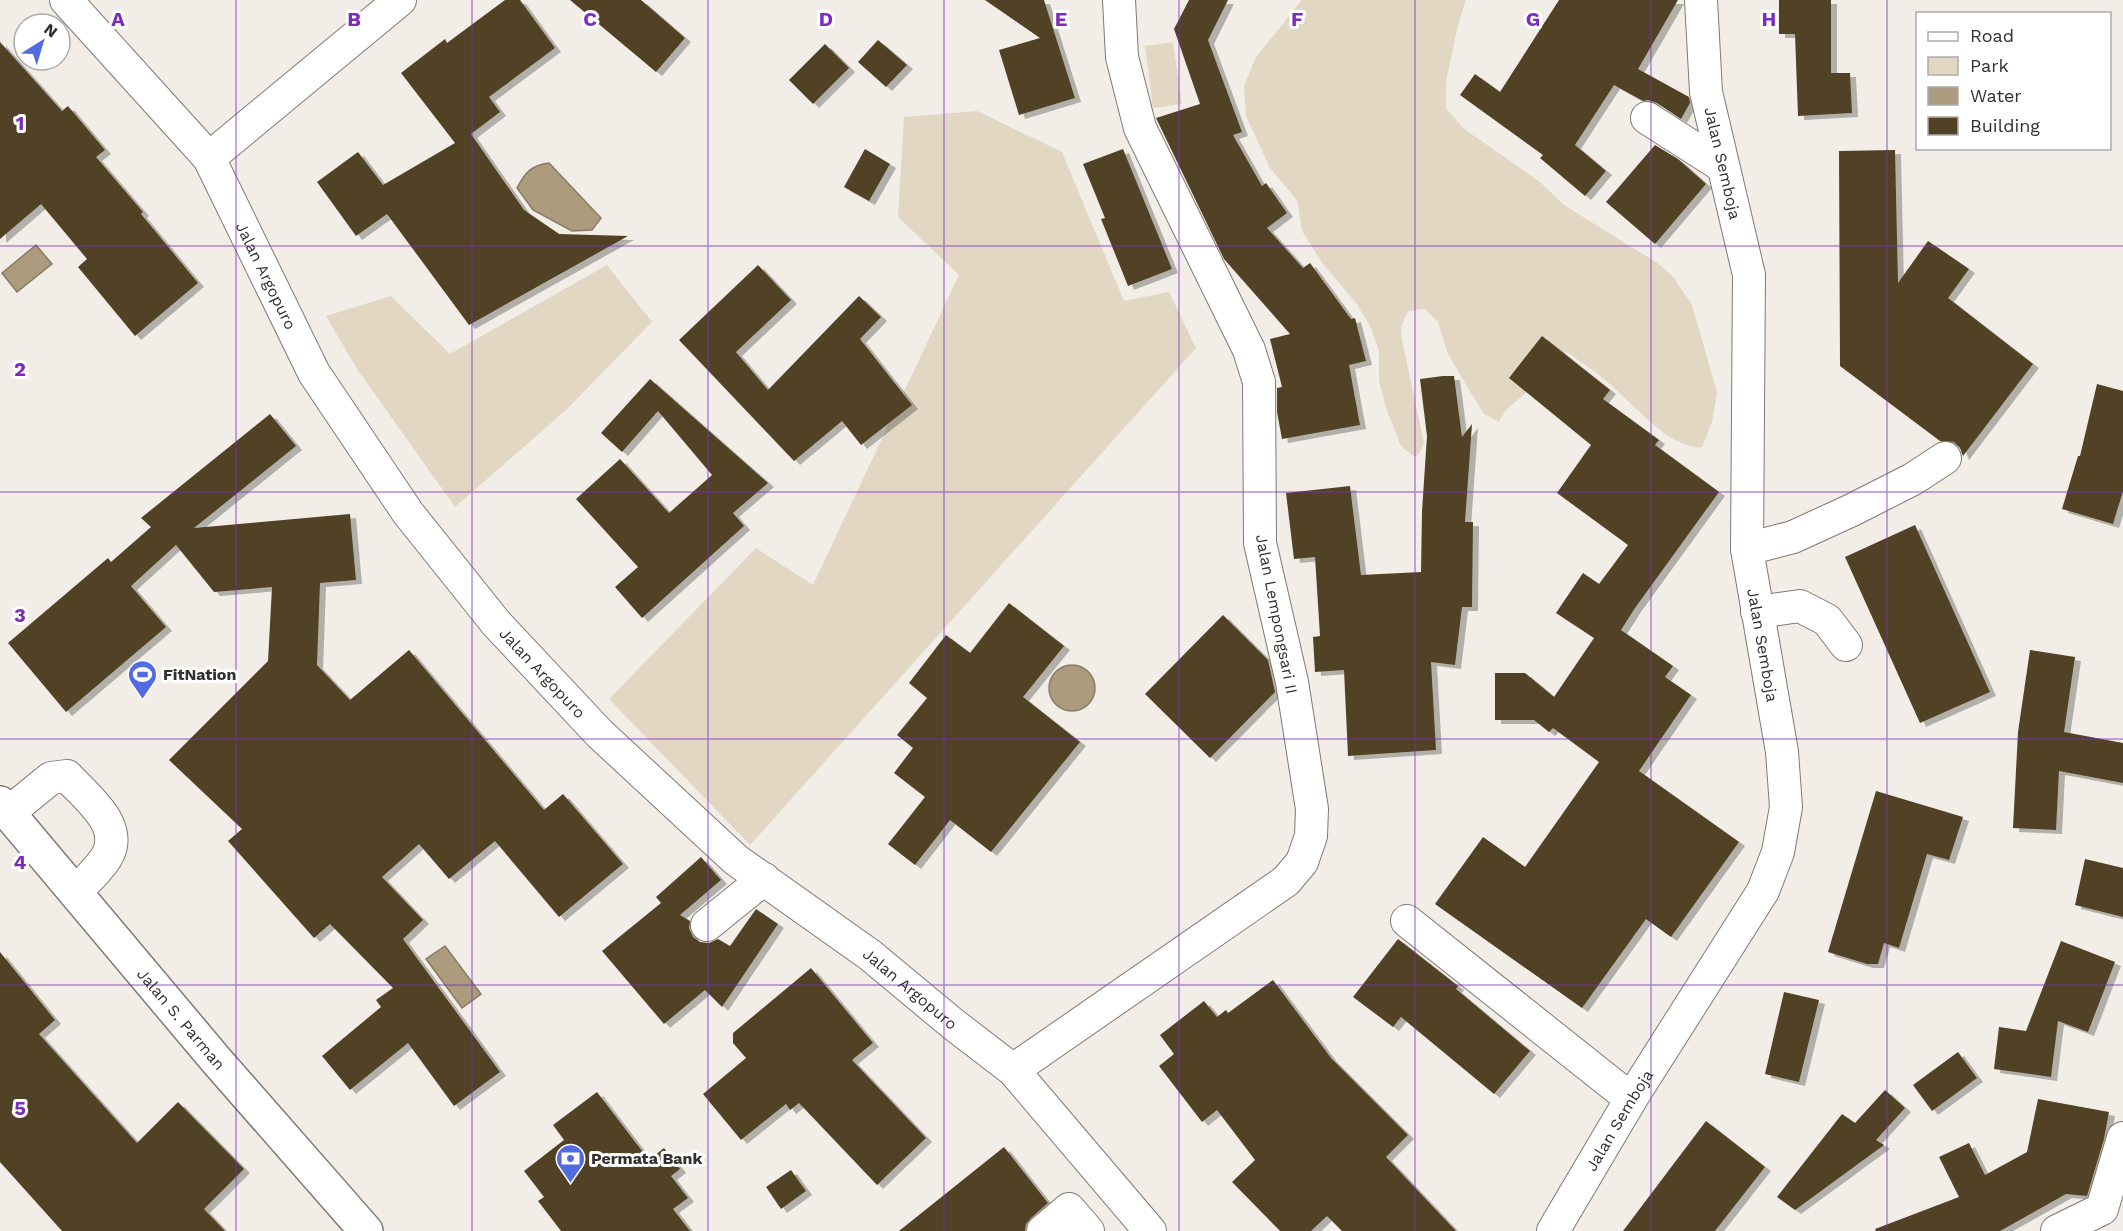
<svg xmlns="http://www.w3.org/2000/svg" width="2123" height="1231" viewBox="0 0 2123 1231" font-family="'Work Sans',sans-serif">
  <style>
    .green { fill: #e2d7c3 }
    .water { fill: #ac9b7c; stroke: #877b65; stroke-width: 1.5 }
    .building { fill: #514226; filter: url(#shadow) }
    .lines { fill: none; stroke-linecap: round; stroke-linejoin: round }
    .minor-casing { stroke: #7e7a74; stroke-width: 34 }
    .highway-casing { stroke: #7e7a74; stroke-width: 36 }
    .minor { stroke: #fff; stroke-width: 32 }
    .highway { stroke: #fff; stroke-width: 33 }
    .grid { fill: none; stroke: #7b2cbf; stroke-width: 1.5; stroke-opacity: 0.55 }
    .labels { text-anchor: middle; stroke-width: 6; stroke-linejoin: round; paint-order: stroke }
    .street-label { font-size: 16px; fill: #32302e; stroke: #fff }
    .poi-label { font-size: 16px; font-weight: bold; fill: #32302e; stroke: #fff; text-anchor: start }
    .grid-label { font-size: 20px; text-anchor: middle; font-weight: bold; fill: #7b2cbf; stroke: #fff; stroke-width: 6; stroke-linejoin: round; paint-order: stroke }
  </style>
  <defs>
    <filter id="shadow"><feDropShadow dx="6" dy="4" stdDeviation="0" flood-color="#0004"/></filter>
  </defs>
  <rect width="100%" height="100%" fill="#f2eee7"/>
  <path class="green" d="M 1302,0 L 1466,0 L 1458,25 L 1446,82 L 1446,108 L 1463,128 L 1540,182 L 1564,205 L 1659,264 L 1674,278 L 1692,305 L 1717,392 L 1712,422 L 1702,447 C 1671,450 1634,405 1612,386 C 1598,373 1582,363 1567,352 L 1528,391 L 1506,410 L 1499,422 L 1484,414 L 1471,393 L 1448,354 L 1438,322 L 1425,309 L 1408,311 L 1401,327 L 1402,340 L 1424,443 L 1420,452 L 1416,456 L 1412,455 L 1404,449 L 1400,444 L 1386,408 L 1379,381 L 1379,351 L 1371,328 L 1357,304 L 1323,264 L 1302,231 L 1297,200 L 1270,168 L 1246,116 L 1244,86 L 1256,57 Z
    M 1173,42 L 1182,104 L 1153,108 L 1145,46 Z
    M 977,111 L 1062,152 L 1124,301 L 1169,292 L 1196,348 L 750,845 L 609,699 L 756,548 L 813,585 L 959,275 L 898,217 L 904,117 Z
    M 607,265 L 652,322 L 566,410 L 455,507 L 357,369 L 326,316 L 391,296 L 450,354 Z"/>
  <path class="water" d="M 549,163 L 601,218 L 592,230 L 572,231 L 533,210 L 517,188 C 525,173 531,165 549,163 Z
    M 36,245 L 52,264 L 17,292 L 2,273 Z
    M1049 688a23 23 0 1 1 46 0a23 23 0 1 1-46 0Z
    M 445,946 L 481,994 L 462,1008 L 426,959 Z"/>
  <path class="building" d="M 505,0 L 520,0 L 555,48 L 489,97 L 500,112 L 471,134 L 524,210 L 559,234 L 628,236 L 469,325 L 387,214 L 356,236 L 317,182 L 358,152 L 383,185 L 455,143 L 401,73 L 445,39 L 447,43 Z
    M 570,0 L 641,0 L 685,38 L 656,72 Z
    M 985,0 L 1044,0 L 1075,98 L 1019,115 L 999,50 L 1040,38 Z
    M 1189,0 L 1228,0 L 1208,40 L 1242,132 L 1233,135 L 1262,186 L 1266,183 L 1287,213 L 1267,228 L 1303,268 L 1310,263 L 1351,319 L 1355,318 L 1366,361 L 1349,365 L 1360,425 L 1282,439 L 1277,412 L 1277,388 L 1282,387 L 1270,339 L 1290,334 L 1224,259 L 1156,118 L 1200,104 L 1174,29 Z
    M 1559,0 L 1678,0 L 1638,69 L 1689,97 L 1690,103 L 1681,119 L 1657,103 L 1648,100 L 1643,101 L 1614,85 L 1575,145 L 1606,171 L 1585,196 L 1540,158 L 1543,155 L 1460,95 L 1475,74 L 1500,92 Z
    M 1779,0 L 1831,0 L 1831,73 L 1850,73 L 1852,113 L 1798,116 L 1795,34 L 1779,34 Z
    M 878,40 L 907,65 L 886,87 L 858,62 Z
    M 0,42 L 62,111 L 68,106 L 105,150 L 96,157 L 143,212 L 141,214 L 198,283 L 135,336 L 78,267 L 87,259 L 41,204 L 0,239 Z
    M 825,44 L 849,68 L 813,104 L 789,80 Z
    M 1655,145 L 1678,159 L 1706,184 L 1655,244 L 1606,202 Z
    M 865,149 L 890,164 L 869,201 L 844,187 Z
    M 1123,149 L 1172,269 L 1128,286 L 1101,219 L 1105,218 L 1083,164 Z
    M 1895,150 L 1898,283 L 1928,241 L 1969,269 L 1948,298 L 2033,364 L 1963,456 L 1960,448 L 1954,442 L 1940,441 L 1840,366 L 1839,151 Z
    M 758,265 L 791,300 L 736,352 L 768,390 L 859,296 L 881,317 L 860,339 L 912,405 L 861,445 L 842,421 L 794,461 L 679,340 Z
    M 1542,336 L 1610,390 L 1603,399 L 1659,440 L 1655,445 L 1719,492 L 1635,608 L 1621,630 L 1673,666 L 1665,677 L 1691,695 L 1639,771 L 1739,842 L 1671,937 L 1646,919 L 1582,1008 L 1435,904 L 1483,837 L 1525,867 L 1599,762 L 1553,728 L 1549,732 L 1534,720 L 1495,720 L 1495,673 L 1525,673 L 1554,697 L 1594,638 L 1556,613 L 1583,573 L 1599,584 L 1628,545 L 1557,493 L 1591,445 L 1509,378 Z
    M 1443,376 L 1454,376 L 1462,437 L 1472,424 L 1465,522 L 1473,522 L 1472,607 L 1462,607 L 1455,665 L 1431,662 L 1436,750 L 1348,756 L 1344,670 L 1315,672 L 1313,637 L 1320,636 L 1315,557 L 1294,559 L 1286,493 L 1350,486 L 1361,575 L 1421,572 L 1422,511 L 1427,436 L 1420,379 Z
    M 650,379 L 768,483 L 733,513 L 744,526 L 642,618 L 615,587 L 638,567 L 576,499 L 620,459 L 669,513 L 712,475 L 658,411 L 622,452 L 601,433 Z
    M 2097,384 L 2123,391 L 2123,491 L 2113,524 L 2062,509 L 2078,456 L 2080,456 Z
    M 270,414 L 296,446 L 194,528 L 350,514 L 356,580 L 320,583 L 317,665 L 350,700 L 409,650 L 544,810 L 563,794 L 623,864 L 559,917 L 495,841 L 449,879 L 419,844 L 382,877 L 423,920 L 403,939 L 500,1072 L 454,1106 L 408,1043 L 350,1090 L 322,1056 L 381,1007 L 376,1000 L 393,988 L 330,924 L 314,938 L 228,841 L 242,829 L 169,760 L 268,661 L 272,587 L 214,592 L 176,545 L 131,586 L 166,627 L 66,712 L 8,643 L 108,558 L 111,562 L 151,527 L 141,518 Z
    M 1915,525 L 1990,692 L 1920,723 L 1845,557 Z
    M 1009,603 L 1064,646 L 1023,697 L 1080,742 L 991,852 L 950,820 L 915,865 L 888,844 L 925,797 L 894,773 L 913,748 L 897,735 L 927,698 L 909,683 L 946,635 L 970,653 Z
    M 1223,615 L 1268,660 L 1275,692 L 1210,758 L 1145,694 Z
    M 2030,650 L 2075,657 L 2064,732 L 2123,743 L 2123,783 L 2059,771 L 2056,830 L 2013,828 L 2018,732 Z
    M 1876,791 L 1963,817 L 1949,860 L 1927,854 L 1899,948 L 1884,943 L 1878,964 L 1867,964 L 1828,952 Z
    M 701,857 L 721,880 L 680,915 L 690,921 L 689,928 L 693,937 L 700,942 L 709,943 L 718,939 L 730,946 L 756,909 L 778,924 L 722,1007 L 705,990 L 664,1024 L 602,951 L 661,903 L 656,897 Z
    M 2085,859 L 2123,868 L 2123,917 L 2075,905 Z
    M 1398,939 L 1458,986 L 1456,989 L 1530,1051 L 1494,1094 L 1401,1017 L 1393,1027 L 1353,997 Z
    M 2061,941 L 2115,962 L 2088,1032 L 2058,1021 L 2051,1077 L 1994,1069 L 1999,1027 L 2026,1031 Z
    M 0,952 L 55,1020 L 39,1034 L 137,1143 L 178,1102 L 244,1169 L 204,1209 L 225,1231 L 62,1231 L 0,1162 Z
    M 811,968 L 873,1043 L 852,1060 L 926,1138 L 877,1185 L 799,1103 L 790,1110 L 786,1104 L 741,1140 L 703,1094 L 746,1058 L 733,1043 L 733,1033 Z
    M 1273,980 L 1331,1058 L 1408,1135 L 1386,1157 L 1456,1231 L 1342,1231 L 1327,1216 L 1311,1231 L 1280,1231 L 1232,1182 L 1255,1160 L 1217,1110 L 1202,1122 L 1159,1066 L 1174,1054 L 1160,1035 L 1204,1001 L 1217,1017 L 1226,1010 L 1228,1013 Z
    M 1784,992 L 1819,1000 L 1799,1082 L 1765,1074 Z
    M 1958,1052 L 1977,1078 L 1932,1111 L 1913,1085 Z
    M 1885,1090 L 1905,1108 L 1876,1140 L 1884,1145 L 1795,1210 L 1777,1197 L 1842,1114 L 1855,1123 Z
    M 597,1092 L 649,1160 L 664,1148 L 680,1169 L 671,1176 L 688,1198 L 673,1209 L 690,1231 L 561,1231 L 538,1201 L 544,1197 L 524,1171 L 564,1140 L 553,1125 Z
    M 2038,1099 L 2109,1112 L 2104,1139 L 2087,1196 L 2066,1194 L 2000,1231 L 1876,1231 L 1875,1229 L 1959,1197 L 1939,1157 L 1969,1143 L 1985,1175 L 2027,1152 Z
    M 1706,1121 L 1765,1167 L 1715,1231 L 1623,1231 Z
    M 1004,1147 L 1048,1203 L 1031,1218 L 1026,1224 L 1025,1231 L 899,1231 Z
    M 791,1170 L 806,1191 L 781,1209 L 766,1187 Z"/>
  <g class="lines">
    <defs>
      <g id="minor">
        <path id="s1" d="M 66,0 L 209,158 L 314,373 L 408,513 L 496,623 L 600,734 L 736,860 L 870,955 L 953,1024 L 1013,1070 L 1150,1231"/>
        <path d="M 1647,118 L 1722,166"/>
        <path d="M 209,158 L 400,0"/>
        <path d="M 1747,549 L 1793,537 L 1852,510 L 1913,479 L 1945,458"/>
        <path d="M 1757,612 L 1800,606 L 1827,620 L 1846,645"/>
        <path d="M 8,813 L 51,778 L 67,776 C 86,797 126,826 106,858 C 98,870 85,882 75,893"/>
        <path d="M 1407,921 L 1631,1099"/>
        <path d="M 707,925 L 764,879"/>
        <path d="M 1013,1070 L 1286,881 L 1302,862 L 1311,836 L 1312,809 L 1292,682 L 1260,543 L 1259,382 L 1249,350 L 1140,128 L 1122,57 L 1119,0"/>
        <path d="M 1043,1231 L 1069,1209 L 1088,1231"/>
        <path id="s2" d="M 1553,1231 L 1631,1099 L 1763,891 L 1778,852 L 1786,807 L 1782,752 L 1747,549 L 1749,275 L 1706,92 L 1701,0"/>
        <path d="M 2057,1231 L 2102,1209 L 2123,1138"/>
      </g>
      <g id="highway">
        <path id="s3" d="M 0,803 L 216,1060 L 366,1231"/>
      </g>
    </defs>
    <use href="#minor" class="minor-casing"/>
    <use href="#highway" class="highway-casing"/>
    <use href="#minor" class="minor"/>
    <use href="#highway" class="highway"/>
  </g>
  <path class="grid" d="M 236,0 L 236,1231M 472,0 L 472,1231M 708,0 L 708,1231M 944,0 L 944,1231M 1179,0 L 1179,1231M 1415,0 L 1415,1231M 1651,0 L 1651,1231M 1887,0 L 1887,1231M 0,246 L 2123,246M 0,492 L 2123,492M 0,739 L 2123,739M 0,985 L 2123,985"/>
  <defs>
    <symbol id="stadium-pin" viewBox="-11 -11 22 30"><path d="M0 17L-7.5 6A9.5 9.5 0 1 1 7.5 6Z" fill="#536be1" stroke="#fff"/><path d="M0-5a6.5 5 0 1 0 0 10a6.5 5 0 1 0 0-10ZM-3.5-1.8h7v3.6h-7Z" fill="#fff"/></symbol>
    <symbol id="bank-pin" viewBox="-11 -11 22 30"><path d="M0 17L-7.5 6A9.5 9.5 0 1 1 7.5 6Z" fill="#536be1" stroke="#fff"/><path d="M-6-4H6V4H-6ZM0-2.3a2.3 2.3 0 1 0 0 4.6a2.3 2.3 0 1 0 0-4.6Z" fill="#fff"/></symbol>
  </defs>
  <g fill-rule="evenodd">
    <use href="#stadium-pin" x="126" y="658" width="33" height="45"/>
    <use href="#bank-pin" x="554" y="1142" width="33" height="45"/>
  </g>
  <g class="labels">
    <g class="street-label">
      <text transform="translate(1723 163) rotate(77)" y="6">Jalan Semboja</text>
      <text dy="6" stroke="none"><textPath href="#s1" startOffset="344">Jalan Argopuro</textPath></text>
      <text transform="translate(1277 614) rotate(79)" y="6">Jalan Lempongsari II</text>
      <text transform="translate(1763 645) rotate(80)" y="6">Jalan Semboja</text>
      <text dy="6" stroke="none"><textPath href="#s1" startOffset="830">Jalan Argopuro</textPath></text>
      <text dy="6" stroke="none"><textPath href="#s1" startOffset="1316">Jalan Argopuro</textPath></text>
      <text dy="6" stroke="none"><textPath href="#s3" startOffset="282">Jalan S. Parman</textPath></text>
      <text dy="6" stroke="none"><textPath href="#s2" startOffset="129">Jalan Semboja</textPath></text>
    </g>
    <g class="poi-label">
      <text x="163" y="680">FitNation</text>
      <text x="591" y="1164">Permata Bank</text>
    </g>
  </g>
  <g class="grid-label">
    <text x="118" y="26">A</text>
    <text x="354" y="26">B</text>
    <text x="590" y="26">C</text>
    <text x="826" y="26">D</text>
    <text x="1061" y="26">E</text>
    <text x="1297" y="26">F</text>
    <text x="1533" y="26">G</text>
    <text x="1769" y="26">H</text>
    <text x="20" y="130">1</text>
    <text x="20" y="376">2</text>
    <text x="20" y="622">3</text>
    <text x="20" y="869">4</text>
    <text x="20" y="1115">5</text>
  </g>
  <rect x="1916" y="12" width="195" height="138" fill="#ffffff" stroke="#adacab" stroke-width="1.5"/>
  <rect x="1928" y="32" width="30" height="9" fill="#ffffff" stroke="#adacab" stroke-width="1.5"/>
  <text x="1970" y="42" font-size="18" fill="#32302e">Road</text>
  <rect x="1928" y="57" width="30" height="18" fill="#e2d7c3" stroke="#adacab" stroke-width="1.5"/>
  <text x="1970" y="72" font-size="18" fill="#32302e">Park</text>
  <rect x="1928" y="87" width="30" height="18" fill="#ac9b7c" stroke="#adacab" stroke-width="1.5"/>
  <text x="1970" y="102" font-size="18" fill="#32302e">Water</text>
  <rect x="1928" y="117" width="30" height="18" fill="#514226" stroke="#adacab" stroke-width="1.5"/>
  <text x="1970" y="132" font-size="18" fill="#32302e">Building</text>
  <g transform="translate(42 42) rotate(37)"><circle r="28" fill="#ffffff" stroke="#adacab" stroke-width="1.5"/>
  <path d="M0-4.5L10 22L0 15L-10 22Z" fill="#536be1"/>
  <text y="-9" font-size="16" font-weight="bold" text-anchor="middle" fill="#32302e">N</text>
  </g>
</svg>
